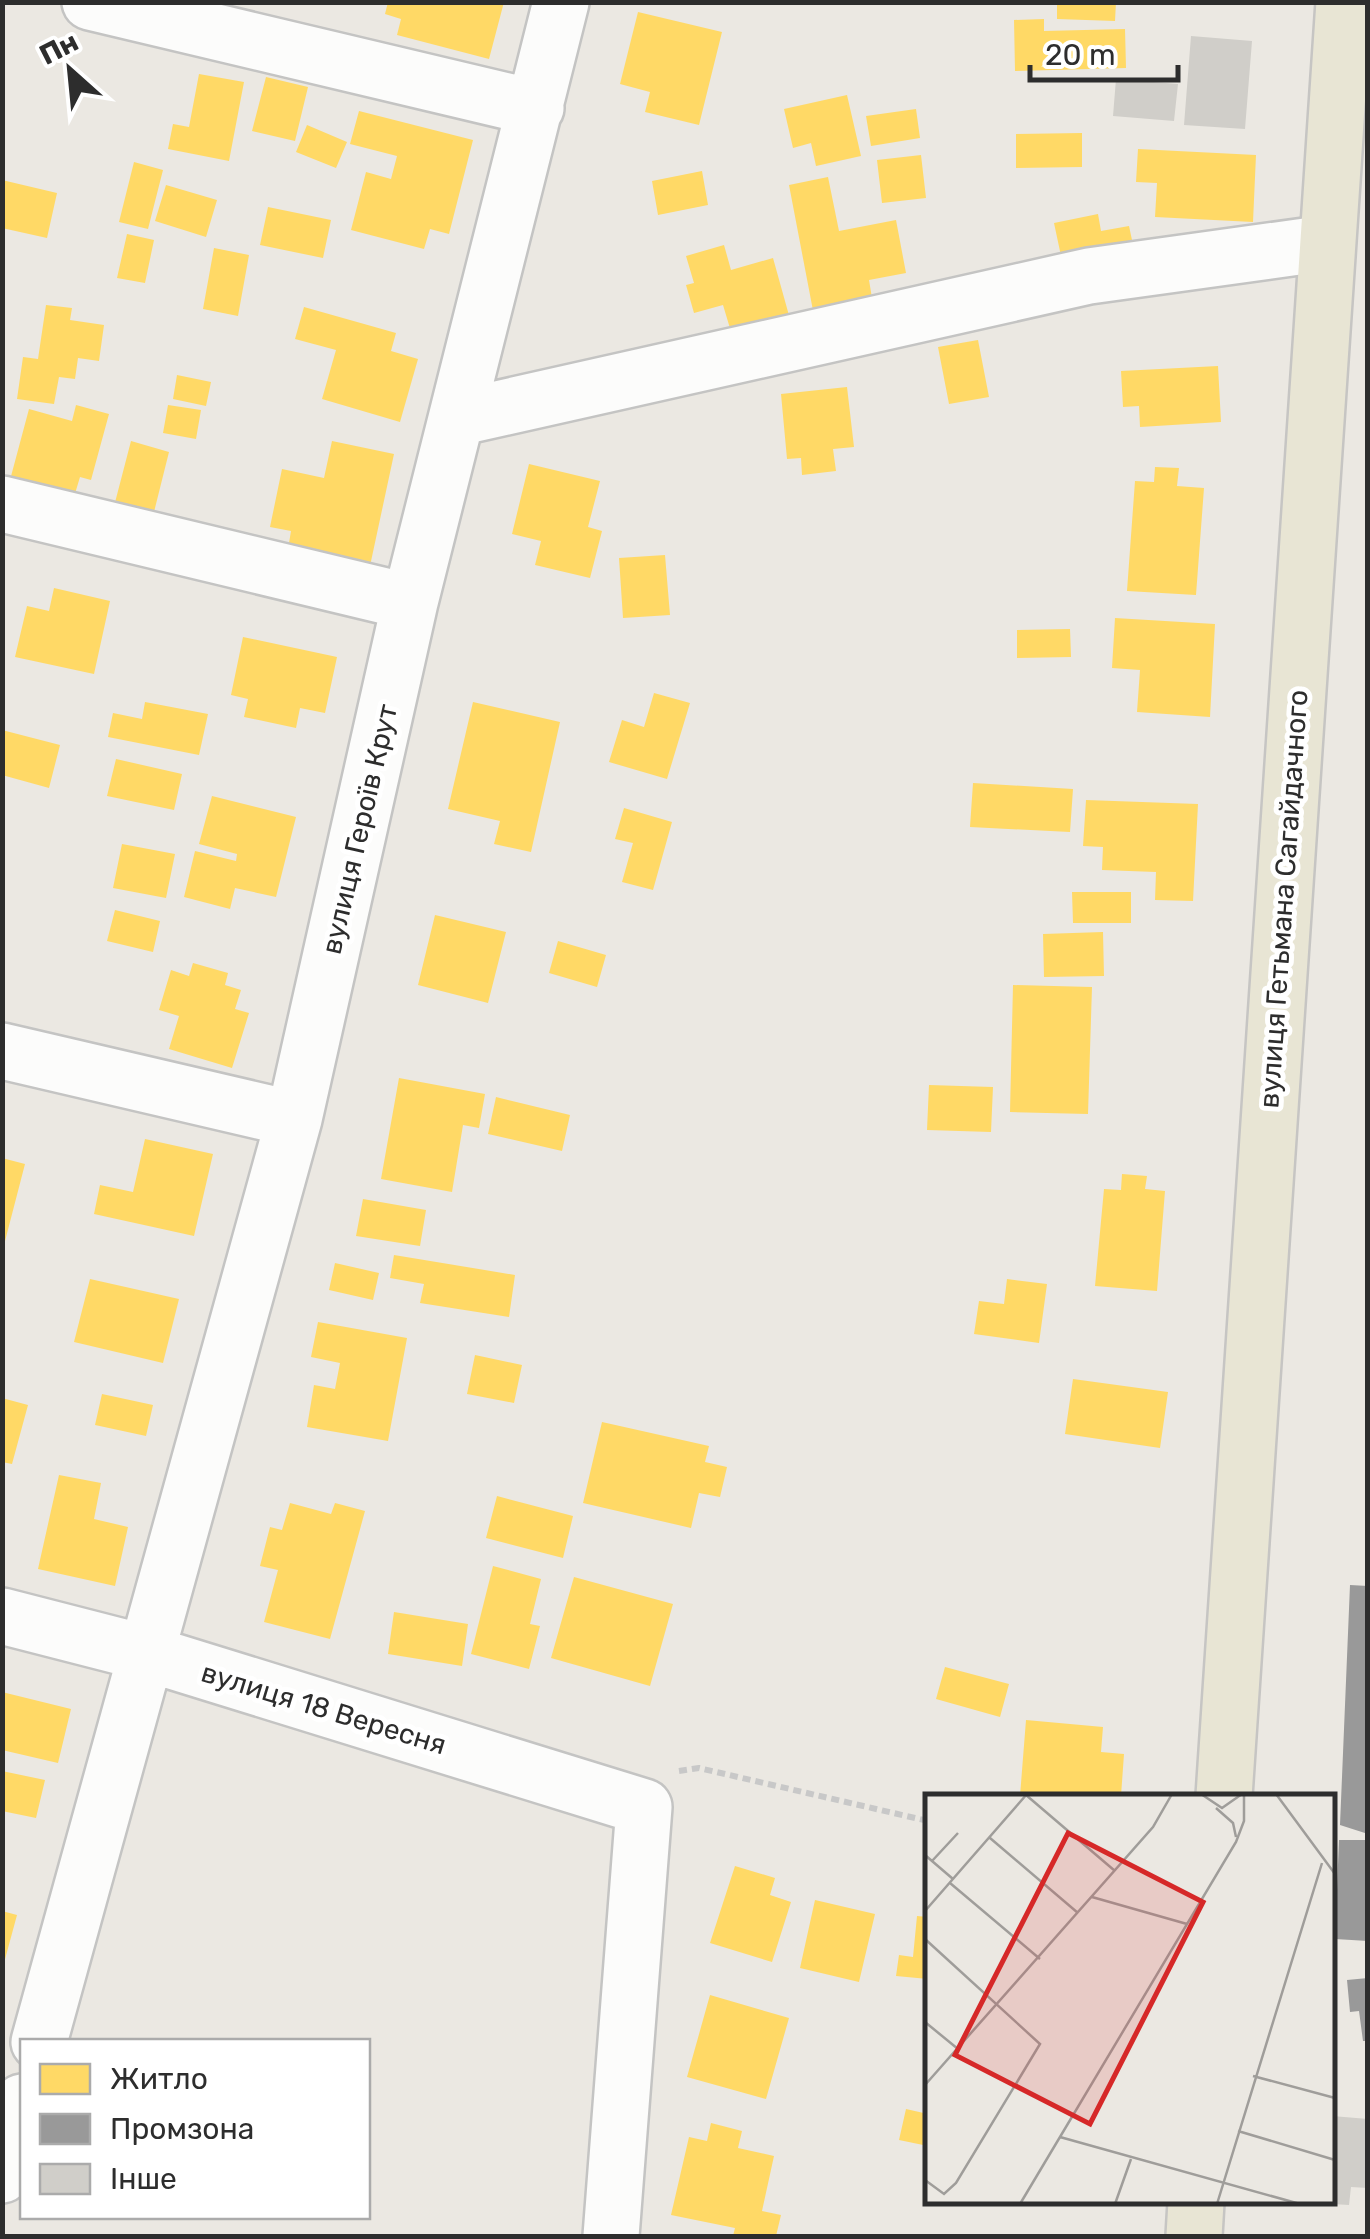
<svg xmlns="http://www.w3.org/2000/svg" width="1370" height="2239" viewBox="0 0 1370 2239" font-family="Rubik,sans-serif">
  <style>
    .homes { fill: #ffd966 }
    .industry { fill: #999 }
    .building { fill: #d0cec9 }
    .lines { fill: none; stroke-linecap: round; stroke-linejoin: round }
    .minor-casing { stroke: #c4c4c3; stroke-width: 60 }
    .major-casing { stroke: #c6c5c3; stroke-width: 60 }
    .path { stroke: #c8c8c8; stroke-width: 6; stroke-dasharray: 8 5; stroke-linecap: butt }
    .minor { stroke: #fcfcfb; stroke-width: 55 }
    .major { stroke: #e8e5d4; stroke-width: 55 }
    .labels { text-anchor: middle; stroke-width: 10; stroke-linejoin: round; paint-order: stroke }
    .street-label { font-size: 28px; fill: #2d2d2d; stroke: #fff }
    .inset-road { fill: none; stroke: #9f9d9a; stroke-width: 2.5 }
    .view { fill: #d62828; fill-opacity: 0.15; stroke: #d62828; stroke-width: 5 }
    .inset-edge { fill: none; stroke: #2d2d2d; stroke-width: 5 }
  </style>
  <rect width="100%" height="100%" fill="#ebe8e2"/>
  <path class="homes" d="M 388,2 L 504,2 L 489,59 L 397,35 L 401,19 L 385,14 Z
    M 1057,2 L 1116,2 L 1115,21 L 1057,19 Z
    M 638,12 L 722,32 L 699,125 L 645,112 L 650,92 L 620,84 Z
    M 1044,19 L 1044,31 L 1125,29 L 1126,68 L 1015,71 L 1014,20 Z
    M 199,74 L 244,82 L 229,161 L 168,149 L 173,124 L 189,127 Z
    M 266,77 L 308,87 L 295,141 L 252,131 Z
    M 847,95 L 861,156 L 816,166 L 811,143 L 793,148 L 784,109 Z
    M 916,109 L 920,138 L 871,146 L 866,116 Z
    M 359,111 L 473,140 L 449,234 L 430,229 L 424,249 L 351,230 L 366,172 L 391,179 L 397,156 L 350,144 Z
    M 307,125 L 347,142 L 336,168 L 296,152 Z
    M 1082,133 L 1082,167 L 1016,168 L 1016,134 Z
    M 1138,149 L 1256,155 L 1253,222 L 1155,217 L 1157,183 L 1136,182 Z
    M 921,155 L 926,198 L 882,203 L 877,160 Z
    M 134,162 L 163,170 L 148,229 L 119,222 Z
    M 702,171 L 708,205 L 658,215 L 652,181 Z
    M 828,177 L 839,231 L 896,220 L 906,273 L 869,280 L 874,310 L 815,321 L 789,185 Z
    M 2,180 L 57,193 L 47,238 L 2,228 Z
    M 166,185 L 217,200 L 206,237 L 155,221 Z
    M 268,207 L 331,220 L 323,258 L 260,245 Z
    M 1098,214 L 1101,231 L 1129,226 L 1135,254 L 1064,270 L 1054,223 Z
    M 127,234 L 154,240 L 145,283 L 117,278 Z
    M 724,245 L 731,270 L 773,258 L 790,319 L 732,335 L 723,305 L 694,313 L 686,285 L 694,283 L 686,256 Z
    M 214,248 L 249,255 L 238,316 L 203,309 Z
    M 46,305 L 72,308 L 70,320 L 104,325 L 99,361 L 78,358 L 75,379 L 59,377 L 54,404 L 17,399 L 23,357 L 38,359 Z
    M 304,307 L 396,333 L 391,351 L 418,359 L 400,422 L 322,399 L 336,350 L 295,339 Z
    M 978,340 L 989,397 L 949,404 L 938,347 Z
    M 1218,366 L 1221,422 L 1140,427 L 1139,406 L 1123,407 L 1121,371 Z
    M 177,375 L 211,382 L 206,406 L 173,399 Z
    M 847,387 L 854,447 L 833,449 L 836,471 L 802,475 L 801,458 L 787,459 L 781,394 Z
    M 76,405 L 109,414 L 91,480 L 80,477 L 74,497 L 10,480 L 29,409 L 72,421 Z
    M 168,405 L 201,410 L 196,439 L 163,433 Z
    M 131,441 L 169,452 L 151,524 L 112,514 Z
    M 332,441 L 394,454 L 370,566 L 288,549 L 291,531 L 270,527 L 282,469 L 324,478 Z
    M 529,464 L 600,481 L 588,527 L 602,531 L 590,578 L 535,565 L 541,541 L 512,534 Z
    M 1155,467 L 1179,468 L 1177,486 L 1204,488 L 1196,595 L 1127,591 L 1135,481 L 1154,482 Z
    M 665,555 L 670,615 L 623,618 L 619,558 Z
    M 54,588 L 110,601 L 94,674 L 15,657 L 27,606 L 49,611 Z
    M 1115,618 L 1215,624 L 1210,717 L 1137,712 L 1140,670 L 1112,668 Z
    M 1070,629 L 1071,657 L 1017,658 L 1017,630 Z
    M 243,637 L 337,657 L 325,713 L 300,708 L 296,728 L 244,717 L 248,699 L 231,695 Z
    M 654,693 L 690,703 L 667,779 L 609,762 L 622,720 L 644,727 Z
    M 145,702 L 208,714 L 199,755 L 108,737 L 113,713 L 142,719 Z
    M 473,702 L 560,722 L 531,852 L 494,844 L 500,821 L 448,809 Z
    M 2,730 L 60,745 L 49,788 L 2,775 Z
    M 116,759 L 182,774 L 174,810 L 107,796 Z
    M 973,783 L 1073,789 L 1070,832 L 970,827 Z
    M 212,796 L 296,817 L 276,897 L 235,888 L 230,909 L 184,897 L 195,851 L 236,861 L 237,854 L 199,844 Z
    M 1086,800 L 1198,804 L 1193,901 L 1155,900 L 1156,872 L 1102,870 L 1103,847 L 1083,846 Z
    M 624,808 L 672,822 L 653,890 L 622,882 L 633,843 L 615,839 Z
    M 122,844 L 175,854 L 166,898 L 113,888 Z
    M 1072,892 L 1131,892 L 1131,923 L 1073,923 Z
    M 115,910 L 160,921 L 153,952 L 107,941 Z
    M 435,915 L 506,932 L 488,1003 L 418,985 Z
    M 1103,932 L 1104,976 L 1044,977 L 1043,934 Z
    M 558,941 L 606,955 L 597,987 L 549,973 Z
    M 193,963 L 228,973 L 225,985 L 241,990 L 235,1009 L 249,1013 L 232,1068 L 169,1049 L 179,1016 L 159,1010 L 171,970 L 189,976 Z
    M 1013,985 L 1092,987 L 1088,1114 L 1010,1112 Z
    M 399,1078 L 485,1094 L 479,1128 L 463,1125 L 452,1192 L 381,1179 Z
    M 929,1085 L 993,1087 L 991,1132 L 927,1130 Z
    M 496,1097 L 570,1115 L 562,1151 L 488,1134 Z
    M 145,1139 L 213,1154 L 194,1236 L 94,1214 L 100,1185 L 133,1192 Z
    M 2,1158 L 25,1164 L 4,1245 L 2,1245 Z
    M 1122,1174 L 1147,1176 L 1145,1189 L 1165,1191 L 1157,1291 L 1095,1286 L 1104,1189 L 1121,1190 Z
    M 363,1199 L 426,1210 L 420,1246 L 356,1236 Z
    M 394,1255 L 515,1275 L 509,1317 L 420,1303 L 424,1284 L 390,1278 Z
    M 335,1263 L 379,1273 L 373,1300 L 329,1290 Z
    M 90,1279 L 179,1299 L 163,1363 L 74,1342 Z
    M 1007,1279 L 1047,1284 L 1039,1343 L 974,1334 L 979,1301 L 1004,1304 Z
    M 318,1322 L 407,1338 L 388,1441 L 307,1427 L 314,1385 L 335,1389 L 340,1363 L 311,1357 Z
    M 475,1355 L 522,1365 L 514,1403 L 467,1394 Z
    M 1073,1379 L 1168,1392 L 1160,1448 L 1065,1434 Z
    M 102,1394 L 153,1405 L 146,1436 L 95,1425 Z
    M 2,1398 L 28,1405 L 12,1464 L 2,1462 Z
    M 602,1422 L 709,1446 L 705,1462 L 727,1467 L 720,1497 L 699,1493 L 691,1528 L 583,1503 Z
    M 59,1475 L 101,1483 L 94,1519 L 128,1527 L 115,1586 L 38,1569 Z
    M 497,1496 L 573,1516 L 563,1558 L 486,1538 Z
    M 290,1503 L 331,1514 L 335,1503 L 365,1511 L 330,1639 L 264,1622 L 278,1570 L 260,1566 L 270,1527 L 282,1530 Z
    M 493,1566 L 541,1579 L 530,1624 L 540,1626 L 529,1669 L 471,1654 Z
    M 574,1577 L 673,1604 L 650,1686 L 551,1658 Z
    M 394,1612 L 468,1624 L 462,1666 L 388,1654 Z
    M 945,1667 L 1009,1684 L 1000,1717 L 936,1699 Z
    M 2,1692 L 71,1709 L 58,1763 L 2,1750 Z
    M 1026,1720 L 1103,1727 L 1101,1752 L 1124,1754 L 1121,1796 L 1020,1796 Z
    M 2,1771 L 45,1780 L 36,1818 L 2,1811 Z
    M 735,1866 L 775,1878 L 770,1895 L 791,1902 L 772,1962 L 710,1943 Z
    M 815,1900 L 875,1914 L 859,1982 L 800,1968 Z
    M 2,1911 L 17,1915 L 4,1963 L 2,1963 Z
    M 917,1916 L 928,1917 L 928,1979 L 896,1976 L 899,1955 L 913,1957 Z
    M 710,1995 L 789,2018 L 766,2099 L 687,2077 Z
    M 906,2109 L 928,2114 L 928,2146 L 899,2140 Z
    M 711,2123 L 742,2131 L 738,2148 L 774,2156 L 762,2211 L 781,2215 L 776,2236 L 733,2236 L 735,2228 L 671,2215 L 689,2137 L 707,2141 Z"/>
  <path class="industry" d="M 1350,1585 L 1368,1586 L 1368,1834 L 1340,1825 Z
    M 1339,1840 L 1368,1840 L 1368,1941 L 1335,1939 Z
    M 1368,1978 L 1368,2041 L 1363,2041 L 1359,2011 L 1350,2012 L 1347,1980 Z"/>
  <path class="building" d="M 1191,36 L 1252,41 L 1245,129 L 1184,125 Z
    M 1116,79 L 1178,84 L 1174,121 L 1113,116 Z
    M 1332,2116 L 1368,2119 L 1368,2188 L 1351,2187 L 1349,2205 L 1332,2204 Z"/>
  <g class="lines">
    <defs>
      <path id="minor" d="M 90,2 L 536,108
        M 457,418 L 1089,276 L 1327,243
        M 2,504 L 410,602
        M 2,1051 L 294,1119
        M 2,1616 L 146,1653 L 644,1807 L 611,2236
        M 39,2042 L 294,1119 L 410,602 L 561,2
        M 2,2175 L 22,2102"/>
      <path id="major" d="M 1224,1796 L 1344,2
        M 1194,2236 L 1196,2202"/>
    </defs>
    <use href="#minor" class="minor-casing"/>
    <use href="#major" class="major-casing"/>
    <path class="path" d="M 679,1771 L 699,1768 L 928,1821"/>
    <use href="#minor" class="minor"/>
    <use href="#major" class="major"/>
  </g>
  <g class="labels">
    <g class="street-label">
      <text transform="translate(359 829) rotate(-77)" y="10">вулиця Героїв Крут</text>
      <text transform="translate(1283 899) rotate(-86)" y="10">вулиця Гетьмана Сагайдачного</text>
      <text transform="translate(324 1708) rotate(17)" y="10">вулиця 18 Вересня</text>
    </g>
  </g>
  <g transform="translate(925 1794)">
    <rect width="410" height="410" fill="#ebe8e2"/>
    <path class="inset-road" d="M 276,0 L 297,14 L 317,0M 351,0 L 410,80M 101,1 L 190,77M 291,14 L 308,29 L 311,43M 65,44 L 153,119M 0,61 L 28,85M 7,67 L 33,39M 25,89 L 115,165M 167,103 L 262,130M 0,117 L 102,0M 0,145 L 115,250 L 31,389 L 19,400 L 0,386M 0,228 L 33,255M 328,282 L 410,304M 0,291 L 228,33 L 247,0M 313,337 L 410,366M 135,343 L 375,410M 95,410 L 311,48 L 319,27 L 319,0M 190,410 L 206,365M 292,410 L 397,69"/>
    <path class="view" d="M 143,39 L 278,108 L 165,330 L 30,261 Z"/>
    <rect width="410" height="410" class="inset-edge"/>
  </g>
  <rect width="1370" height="2239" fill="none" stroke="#2d2d2d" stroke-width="10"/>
  <rect x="20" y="2039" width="350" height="180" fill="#ffffff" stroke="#ababab" stroke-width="2.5"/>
  <rect x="40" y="2064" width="50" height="30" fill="#ffd966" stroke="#ababab" stroke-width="2.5"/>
  <text x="110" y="2089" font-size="30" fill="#2d2d2d">Житло</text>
  <rect x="40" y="2114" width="50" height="30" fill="#999999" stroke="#ababab" stroke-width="2.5"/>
  <text x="110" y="2139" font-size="30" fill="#2d2d2d">Промзона</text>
  <rect x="40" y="2164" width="50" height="30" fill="#d0cec9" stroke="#ababab" stroke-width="2.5"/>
  <text x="110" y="2189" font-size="30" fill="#2d2d2d">Інше</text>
  <g transform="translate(70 70) rotate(333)" stroke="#ffffff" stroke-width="8" paint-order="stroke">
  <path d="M0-8L18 38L0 25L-18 38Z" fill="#2d2d2d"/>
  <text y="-15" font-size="28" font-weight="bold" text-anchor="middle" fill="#2d2d2d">Пн</text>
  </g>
  <path d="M1030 65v15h148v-15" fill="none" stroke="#2d2d2d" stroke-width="5"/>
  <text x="1045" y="65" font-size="30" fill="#2d2d2d" stroke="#ffffff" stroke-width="8" paint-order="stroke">20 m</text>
</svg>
